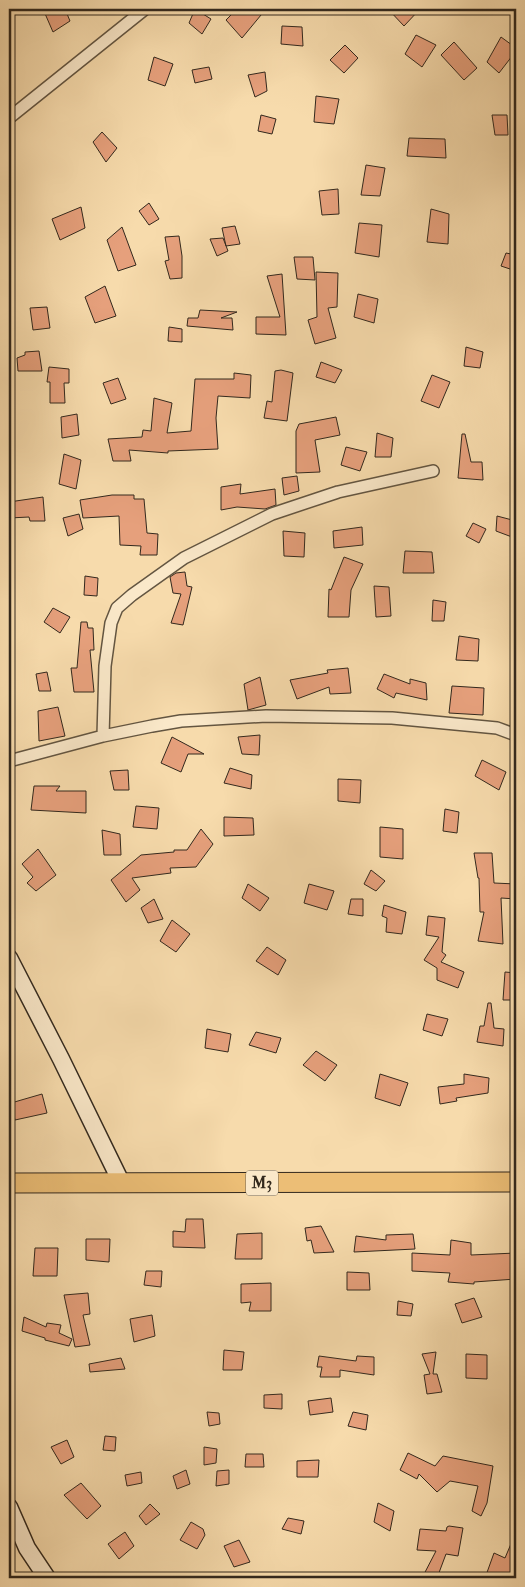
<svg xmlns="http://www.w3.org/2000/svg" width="525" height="1587" viewBox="0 0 525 1587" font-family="'IM FELL Double Pica',serif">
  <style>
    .building { fill: #e6a07c; stroke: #32281d }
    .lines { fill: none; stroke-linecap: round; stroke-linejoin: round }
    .street-casing { stroke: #635541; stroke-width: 14 }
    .secondary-casing { stroke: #32281d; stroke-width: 19 }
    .primary-casing { stroke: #32281d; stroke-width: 21 }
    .street { stroke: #fae8c9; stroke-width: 11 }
    .secondary { stroke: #fae8c9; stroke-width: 16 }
    .primary { stroke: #ecbe76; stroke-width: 19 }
    .labels { text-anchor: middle; stroke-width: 5; stroke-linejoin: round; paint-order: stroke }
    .shield { fill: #fae8c9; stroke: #6e6251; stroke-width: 1 }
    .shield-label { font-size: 15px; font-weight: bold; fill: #32281d }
  </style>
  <rect width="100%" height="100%" fill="#f7dbac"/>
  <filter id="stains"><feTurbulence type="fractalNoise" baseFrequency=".004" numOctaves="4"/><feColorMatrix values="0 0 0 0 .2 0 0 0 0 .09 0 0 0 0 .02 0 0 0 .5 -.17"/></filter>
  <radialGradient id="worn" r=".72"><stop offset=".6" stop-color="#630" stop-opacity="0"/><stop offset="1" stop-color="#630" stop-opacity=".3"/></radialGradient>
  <path class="building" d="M 43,9 L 65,9 L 70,21 L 53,32 Z
    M 195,9 L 211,19 L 202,34 L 189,23 Z
    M 237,9 L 266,9 L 242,38 L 226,20 Z
    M 388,9 L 420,9 L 404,26 Z
    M 282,26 L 302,27 L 303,46 L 281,44 Z
    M 416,35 L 436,45 L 422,67 L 405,54 Z
    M 501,37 L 516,48 L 516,51 L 499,73 L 487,62 Z
    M 454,42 L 477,68 L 464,80 L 441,55 Z
    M 345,45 L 358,58 L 344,73 L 330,60 Z
    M 154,57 L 173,64 L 165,86 L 148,80 Z
    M 209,67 L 212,79 L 195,83 L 192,70 Z
    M 265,72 L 267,91 L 255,97 L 248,75 Z
    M 316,96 L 339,99 L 334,124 L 314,122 Z
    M 261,115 L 276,119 L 272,134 L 258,131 Z
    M 492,115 L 507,115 L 508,135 L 495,135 Z
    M 102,132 L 117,148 L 106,162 L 93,142 Z
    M 409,138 L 445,139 L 446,158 L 407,156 Z
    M 366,165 L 385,168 L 380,196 L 361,195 Z
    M 338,189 L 339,214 L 322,215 L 319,191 Z
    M 149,203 L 159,219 L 149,225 L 139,211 Z
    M 81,207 L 85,228 L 60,240 L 52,219 Z
    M 431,209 L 449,214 L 448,244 L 427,242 Z
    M 359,223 L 382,225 L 379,257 L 355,253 Z
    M 235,226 L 240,244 L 226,246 L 222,228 Z
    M 122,227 L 136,265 L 118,271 L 107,240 Z
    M 179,236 L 182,256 L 182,278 L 170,279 L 165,261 L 169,260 L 165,237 Z
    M 223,238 L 228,251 L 217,256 L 210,239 Z
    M 506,253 L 516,255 L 516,271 L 501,266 Z
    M 294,257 L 313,257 L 315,280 L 297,279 Z
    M 316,272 L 338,273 L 337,307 L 328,308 L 336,338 L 315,344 L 308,320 L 317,317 Z
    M 282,274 L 286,335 L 256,334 L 256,317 L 280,317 L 267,276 Z
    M 105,286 L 116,316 L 95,323 L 85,297 Z
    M 358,294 L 378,299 L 374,323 L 354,317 Z
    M 47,307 L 50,328 L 33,330 L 30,308 Z
    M 200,310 L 237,312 L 221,318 L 232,318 L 233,330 L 187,326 L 188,318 L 198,318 Z
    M 169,327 L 182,329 L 182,342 L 168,341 Z
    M 466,347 L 483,352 L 480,368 L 464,366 Z
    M 39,351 L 42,371 L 18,371 L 17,358 L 25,355 L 25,352 Z
    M 321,362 L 342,370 L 335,383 L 316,377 Z
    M 49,367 L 69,369 L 69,383 L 64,383 L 65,403 L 50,403 L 50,382 L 47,382 Z
    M 281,370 L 293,373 L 287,421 L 264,418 L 267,401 L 272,402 L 275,371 Z
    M 234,373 L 251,375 L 250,398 L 218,396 L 216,418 L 218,449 L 168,451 L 168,453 L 129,450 L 131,461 L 113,461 L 108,439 L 142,437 L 143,430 L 151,431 L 154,398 L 172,403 L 167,433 L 191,431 L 195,379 L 234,379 Z
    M 432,375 L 450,382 L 439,408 L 421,401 Z
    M 118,378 L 126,399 L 111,404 L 103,383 Z
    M 77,414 L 79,435 L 62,438 L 61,417 Z
    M 336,417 L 340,435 L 315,440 L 320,472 L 296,473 L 296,431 L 299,424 Z
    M 377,433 L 393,438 L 391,457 L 375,457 Z
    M 462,434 L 465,434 L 471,462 L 482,462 L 483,480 L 458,478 Z
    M 346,447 L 367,452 L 360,471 L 341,465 Z
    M 64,454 L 81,460 L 76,489 L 59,484 Z
    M 297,476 L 299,491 L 284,495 L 282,478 Z
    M 241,484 L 240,494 L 275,489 L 276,505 L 265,509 L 237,507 L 221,510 L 221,487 Z
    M 112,495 L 134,495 L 134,499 L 144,499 L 147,533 L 158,534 L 157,555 L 140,555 L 141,546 L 120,545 L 119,516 L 83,518 L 80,500 Z
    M 43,497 L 45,521 L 30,521 L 29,517 L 9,518 L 9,502 Z
    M 79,514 L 83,529 L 68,536 L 63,518 Z
    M 497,516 L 516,521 L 512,537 L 496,531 Z
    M 473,523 L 486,529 L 479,543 L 466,536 Z
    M 362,527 L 363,545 L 334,548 L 333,531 Z
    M 283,531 L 305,533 L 304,557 L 284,556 Z
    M 405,551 L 432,552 L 434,573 L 403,573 Z
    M 344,557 L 363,564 L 351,590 L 349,617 L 328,617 L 329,589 L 331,590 Z
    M 185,572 L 187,586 L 192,587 L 183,625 L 171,623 L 181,594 L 173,593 L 170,577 L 176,573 Z
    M 85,576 L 98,578 L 97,596 L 84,595 Z
    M 374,586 L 389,587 L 391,616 L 376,617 Z
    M 433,600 L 446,602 L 444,621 L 432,621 Z
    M 53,608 L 70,617 L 60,633 L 44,622 Z
    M 81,622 L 87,622 L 88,628 L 93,628 L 94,650 L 90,650 L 94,692 L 74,692 L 71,668 L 77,668 Z
    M 459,636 L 479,639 L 478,661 L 456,660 Z
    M 348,668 L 351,693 L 330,694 L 329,687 L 297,699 L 290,680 L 328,673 L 327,670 Z
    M 47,672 L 51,691 L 39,691 L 36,674 Z
    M 384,674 L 410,684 L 410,679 L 426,683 L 427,700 L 396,693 L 394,698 L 377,689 Z
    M 260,677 L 266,705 L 248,710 L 244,684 Z
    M 452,686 L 484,688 L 483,715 L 449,713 Z
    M 58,707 L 65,736 L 39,741 L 38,711 Z
    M 260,735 L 259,755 L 242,754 L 238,737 Z
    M 172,737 L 204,754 L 188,754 L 181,772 L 161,763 Z
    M 482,760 L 506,772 L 499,790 L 475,776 Z
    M 230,768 L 252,775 L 251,789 L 224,783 Z
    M 128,770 L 129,790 L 114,790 L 110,771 Z
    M 338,779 L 361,780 L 360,803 L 338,801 Z
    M 34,786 L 60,786 L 56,791 L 86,791 L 86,813 L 31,810 Z
    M 136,806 L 159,808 L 157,829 L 133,827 Z
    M 445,809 L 459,812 L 457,833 L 443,831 Z
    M 224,817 L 253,818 L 254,835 L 224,836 Z
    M 380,827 L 403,829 L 403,859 L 380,857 Z
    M 201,829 L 213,844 L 196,867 L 170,868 L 171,873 L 132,878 L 140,890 L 126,902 L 111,880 L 141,855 L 174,852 L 174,850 L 187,850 Z
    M 102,830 L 120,834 L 121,855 L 104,855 Z
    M 38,849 L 56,875 L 36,891 L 27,883 L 33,877 L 22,864 Z
    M 474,853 L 492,853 L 494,883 L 516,884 L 516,899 L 501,898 L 503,944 L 478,941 L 484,912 L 480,912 L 479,878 L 478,878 Z
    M 371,870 L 385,881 L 376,891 L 364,884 Z
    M 248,884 L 269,898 L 260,911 L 242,898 Z
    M 309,884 L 334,891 L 327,910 L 304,903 Z
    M 154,899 L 163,919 L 148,923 L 141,908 Z
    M 351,899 L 363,899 L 363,916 L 348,914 Z
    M 384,905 L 406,912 L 402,934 L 386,932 L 387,918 L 382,916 Z
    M 428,916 L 445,918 L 442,952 L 446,955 L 441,962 L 464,972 L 458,988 L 437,980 L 437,968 L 424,960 L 439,937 L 426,935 Z
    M 172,920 L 190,934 L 176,952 L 160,941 Z
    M 267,947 L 286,960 L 278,975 L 256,961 Z
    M 505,972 L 516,973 L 516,1000 L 503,1000 Z
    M 488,1003 L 491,1003 L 494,1028 L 504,1029 L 503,1046 L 477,1042 L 480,1026 L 484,1026 Z
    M 427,1014 L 448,1019 L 442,1036 L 423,1030 Z
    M 207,1029 L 231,1034 L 228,1052 L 205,1048 Z
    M 256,1032 L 281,1038 L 276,1053 L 249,1045 Z
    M 316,1051 L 337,1065 L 325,1081 L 303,1065 Z
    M 380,1074 L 408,1083 L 400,1106 L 375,1098 Z
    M 464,1074 L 489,1078 L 488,1093 L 456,1098 L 457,1101 L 440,1104 L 438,1087 L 464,1084 Z
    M 42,1094 L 47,1113 L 15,1120 L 11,1103 Z
    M 186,1219 L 203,1219 L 205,1248 L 173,1247 L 173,1231 L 185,1232 Z
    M 321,1226 L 334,1252 L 314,1253 L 311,1240 L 307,1241 L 305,1228 Z
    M 262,1233 L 262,1259 L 235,1259 L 237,1234 Z
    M 413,1234 L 415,1249 L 354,1252 L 356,1236 L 386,1240 L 386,1235 Z
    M 86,1239 L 110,1239 L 109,1262 L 86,1260 Z
    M 451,1240 L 471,1243 L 471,1255 L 516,1253 L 516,1279 L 474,1282 L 474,1284 L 448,1282 L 450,1273 L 412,1271 L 412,1253 L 450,1255 Z
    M 35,1248 L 58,1248 L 57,1276 L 33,1276 Z
    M 146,1271 L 162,1271 L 161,1287 L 144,1285 Z
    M 347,1272 L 369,1273 L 370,1290 L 347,1290 Z
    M 271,1283 L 271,1311 L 249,1311 L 251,1302 L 241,1303 L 241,1284 Z
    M 88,1293 L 90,1314 L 83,1315 L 90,1345 L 75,1347 L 64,1295 Z
    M 474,1298 L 482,1317 L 462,1323 L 455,1304 Z
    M 398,1301 L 413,1304 L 411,1316 L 397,1315 Z
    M 152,1315 L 155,1336 L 134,1342 L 130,1319 Z
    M 24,1317 L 46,1327 L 47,1323 L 61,1325 L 59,1333 L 72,1339 L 69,1346 L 45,1340 L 45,1338 L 22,1331 Z
    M 224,1350 L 244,1352 L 242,1370 L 223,1370 Z
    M 436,1352 L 433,1374 L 437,1374 L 442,1392 L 427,1394 L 424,1375 L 430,1374 L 422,1354 Z
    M 466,1354 L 487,1355 L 487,1379 L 466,1378 Z
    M 319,1356 L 356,1361 L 357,1356 L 374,1357 L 374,1375 L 340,1370 L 340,1377 L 320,1377 L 322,1367 L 317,1367 Z
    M 121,1358 L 125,1369 L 90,1372 L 89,1364 Z
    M 282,1394 L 282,1409 L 264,1408 L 264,1395 Z
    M 331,1398 L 333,1412 L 310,1415 L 308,1401 Z
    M 207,1412 L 219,1413 L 220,1424 L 209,1426 Z
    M 353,1412 L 368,1415 L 366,1430 L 348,1426 Z
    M 105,1436 L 116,1437 L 115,1451 L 103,1450 Z
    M 67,1440 L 74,1457 L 61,1464 L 51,1447 Z
    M 204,1447 L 217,1449 L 216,1463 L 204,1465 Z
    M 408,1453 L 435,1466 L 443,1456 L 493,1466 L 487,1503 L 481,1516 L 472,1511 L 478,1486 L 450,1481 L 437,1492 L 419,1474 L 417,1479 L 400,1470 Z
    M 246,1454 L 263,1454 L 264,1467 L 245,1467 Z
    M 319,1460 L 318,1477 L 297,1477 L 297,1461 Z
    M 186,1470 L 190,1484 L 177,1489 L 173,1476 Z
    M 229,1470 L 229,1484 L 216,1486 L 217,1471 Z
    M 141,1472 L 142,1483 L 127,1486 L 125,1475 Z
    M 81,1483 L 101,1506 L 87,1519 L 64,1495 Z
    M 378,1503 L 394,1511 L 390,1531 L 374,1522 Z
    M 150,1504 L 160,1514 L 146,1525 L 139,1516 Z
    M 288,1518 L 304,1521 L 301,1534 L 282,1529 Z
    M 191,1522 L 203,1529 L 205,1535 L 197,1549 L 180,1540 Z
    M 449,1526 L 463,1528 L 458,1556 L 446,1554 L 437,1578 L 422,1578 L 436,1551 L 417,1550 L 420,1529 L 446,1531 L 447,1527 Z
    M 125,1532 L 134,1546 L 119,1559 L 108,1544 Z
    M 516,1532 L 516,1578 L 485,1578 L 494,1553 L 505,1558 Z
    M 239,1540 L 250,1562 L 234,1567 L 224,1546 Z"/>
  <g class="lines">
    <defs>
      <path id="street" d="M 9,118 L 145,9
        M 103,736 L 105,666 L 111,623 L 117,608 L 132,595 L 184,558 L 272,514 L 338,492 L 433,471
        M 9,761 L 103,736 L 152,726 L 181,721 L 266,716 L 392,718 L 497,728 L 516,735"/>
      <path id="secondary" d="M 9,958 L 61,1059 L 121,1182
        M 9,1507 L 27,1548 L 47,1578"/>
      <path id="primary" d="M 9,1183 L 516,1182"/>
    </defs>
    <use href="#street" class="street-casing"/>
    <use href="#secondary" class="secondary-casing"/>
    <use href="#primary" class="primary-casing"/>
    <use href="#street" class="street"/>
    <use href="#secondary" class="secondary"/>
    <use href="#primary" class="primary"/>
  </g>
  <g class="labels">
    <rect class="shield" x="246" y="1170.5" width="32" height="25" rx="4"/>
    <g class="shield-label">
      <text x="262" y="1188">M3</text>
    </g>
  </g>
  <rect width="525" height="1587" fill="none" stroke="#f7dbac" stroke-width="30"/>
  <rect x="10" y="10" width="505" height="1567" fill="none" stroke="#32281d" stroke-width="2.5"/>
  <rect x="15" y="15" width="495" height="1557" fill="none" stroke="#32281d"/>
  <rect width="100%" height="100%" filter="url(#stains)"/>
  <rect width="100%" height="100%" fill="url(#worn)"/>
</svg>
